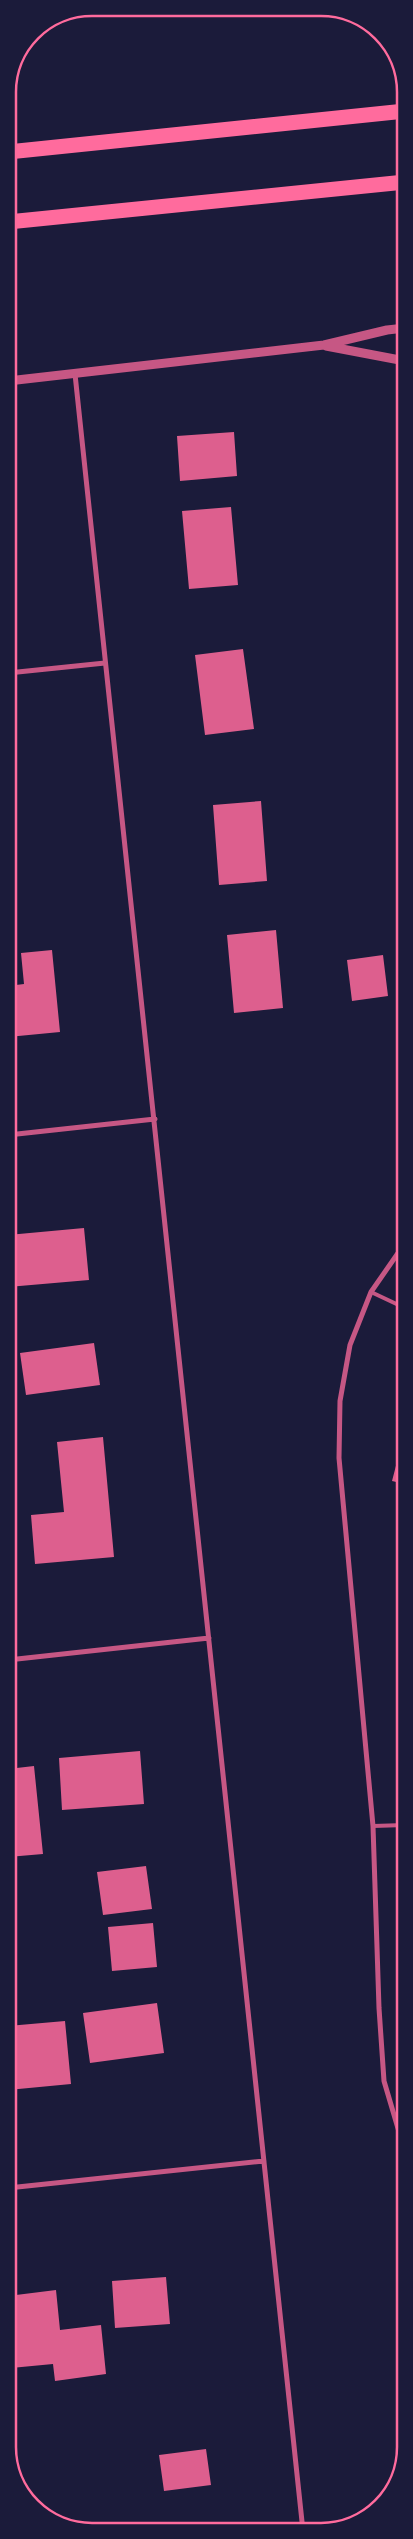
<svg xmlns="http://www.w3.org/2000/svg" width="413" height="2539" viewBox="0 0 413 2539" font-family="'Alegreya Sans',sans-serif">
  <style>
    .building { fill: #dd5f8e }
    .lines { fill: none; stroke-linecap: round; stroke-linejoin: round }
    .service { stroke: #c65784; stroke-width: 4 }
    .minor { stroke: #c65784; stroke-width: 5 }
    .tertiary { stroke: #c65784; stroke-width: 9 }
    .motorway { stroke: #ff6b9d; stroke-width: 15 }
    .rim { fill: none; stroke: #ff6b9d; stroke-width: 2.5 }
  </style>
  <rect width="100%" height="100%" fill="#1b1b3a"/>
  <path class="building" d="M 234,432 L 237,476 L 180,481 L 177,436 Z
    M 231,507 L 238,585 L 189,589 L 182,511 Z
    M 243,649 L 254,729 L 205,735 L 195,655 Z
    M 8,761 L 10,761 L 17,843 L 8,844 Z
    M 261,801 L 267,881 L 219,885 L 213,805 Z
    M 276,930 L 283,1008 L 234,1013 L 227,935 Z
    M 52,950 L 60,1032 L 8,1037 L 8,986 L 24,984 L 21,953 Z
    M 383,955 L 388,996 L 352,1001 L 347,960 Z
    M 84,1228 L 89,1280 L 8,1287 L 8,1235 Z
    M 94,1343 L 100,1385 L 26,1395 L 20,1353 Z
    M 404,1435 L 405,1435 L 405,1484 L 392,1481 Z
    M 103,1437 L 114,1557 L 35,1564 L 31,1515 L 64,1512 L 57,1442 Z
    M 8,1504 L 15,1567 L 8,1568 Z
    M 140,1751 L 144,1804 L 62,1810 L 59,1758 Z
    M 34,1766 L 43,1854 L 8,1857 L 8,1769 Z
    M 146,1866 L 152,1909 L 103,1915 L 97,1872 Z
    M 153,1923 L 157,1967 L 112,1971 L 108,1927 Z
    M 157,2003 L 164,2053 L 90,2063 L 83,2013 Z
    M 65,2021 L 71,2084 L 8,2090 L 8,2026 Z
    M 166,2277 L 170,2324 L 115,2328 L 112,2281 Z
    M 56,2290 L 60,2330 L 101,2325 L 106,2374 L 55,2381 L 53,2364 L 11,2368 L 8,2347 L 8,2296 Z
    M 206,2449 L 211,2485 L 164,2491 L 159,2455 Z"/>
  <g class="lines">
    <path class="service" d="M 371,1292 L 405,1308
      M 373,1826 L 405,1825"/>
    <path class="minor" d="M 75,374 L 303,2531
      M 8,673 L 105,663
      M 8,1135 L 155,1119
      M 405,1243 L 371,1292 L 350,1345 L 340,1401 L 339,1458 L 373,1826 L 379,2008 L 384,2081 L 405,2152
      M 8,1660 L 209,1638
      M 8,2188 L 264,2161"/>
    <path class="tertiary" d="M 326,346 L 405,361
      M 8,381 L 324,345 L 387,330 L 405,328"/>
    <path class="motorway" d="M 8,152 L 405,111
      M 8,222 L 405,182"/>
  </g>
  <path d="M0 0H413V2539H0ZM92 16H321A76 76 0 0 1 397 92V2447A76 76 0 0 1 321 2523H92A76 76 0 0 1 16 2447V92A76 76 0 0 1 92 16Z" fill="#1b1b3a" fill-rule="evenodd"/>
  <path class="rim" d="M92 16H321A76 76 0 0 1 397 92V2447A76 76 0 0 1 321 2523H92A76 76 0 0 1 16 2447V92A76 76 0 0 1 92 16Z"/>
</svg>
